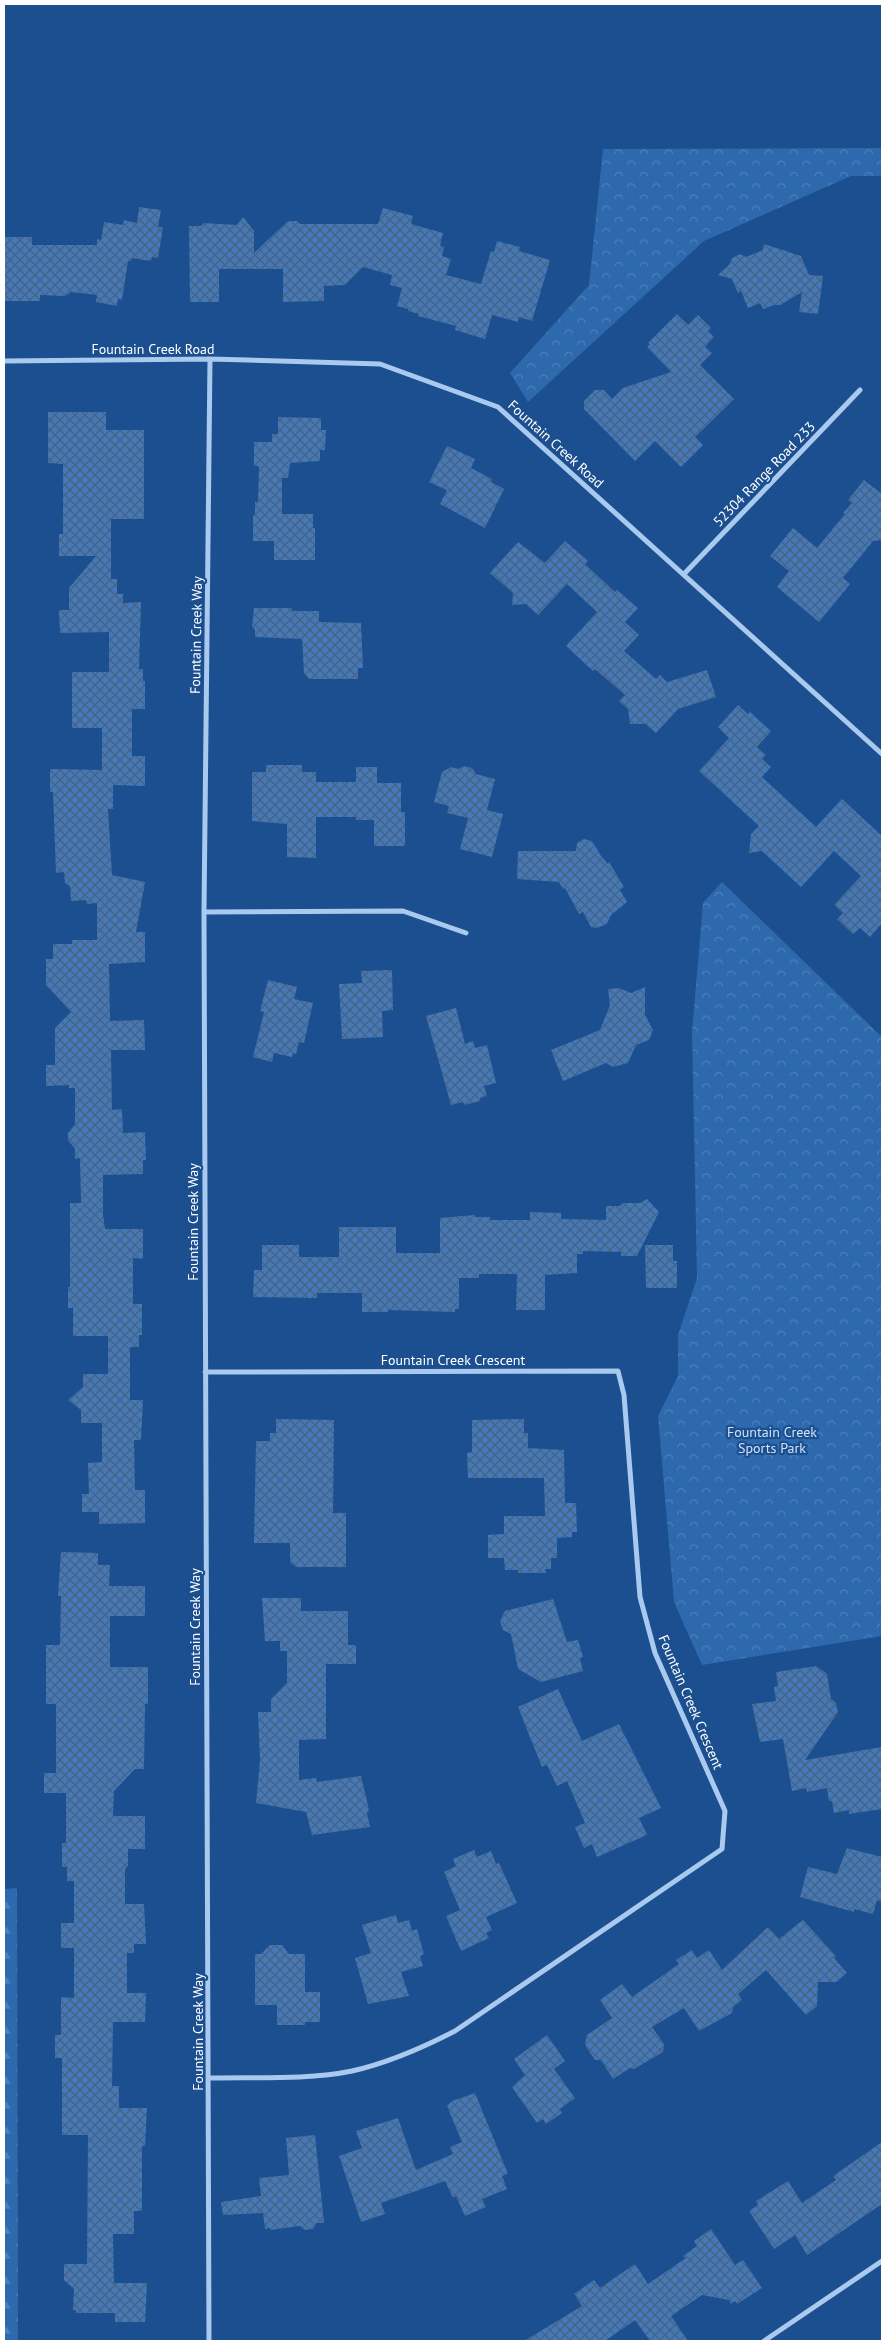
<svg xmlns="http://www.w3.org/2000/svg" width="886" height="2345" viewBox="0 0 886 2345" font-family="'PT Sans',sans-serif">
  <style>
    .forest { fill: url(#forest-firs) }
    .park { fill: url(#park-crowns) }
    .building { fill: url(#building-cross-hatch) }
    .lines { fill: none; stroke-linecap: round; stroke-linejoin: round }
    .minor { stroke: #a9c9ee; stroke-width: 5 }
    .labels { text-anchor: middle; stroke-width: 4.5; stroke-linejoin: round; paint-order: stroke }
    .street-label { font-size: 14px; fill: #fff; stroke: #1b4f8f }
    .park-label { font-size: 14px; fill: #cfe3fa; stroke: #1b4f8f }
  </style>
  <defs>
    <pattern id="forest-firs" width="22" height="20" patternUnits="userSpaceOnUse" patternTransform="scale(1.25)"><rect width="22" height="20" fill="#2e69ad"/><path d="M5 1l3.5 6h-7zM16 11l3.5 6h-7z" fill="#4d80b9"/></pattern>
    <pattern id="park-crowns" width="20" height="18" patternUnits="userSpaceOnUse" patternTransform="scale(1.25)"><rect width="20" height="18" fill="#2e69ad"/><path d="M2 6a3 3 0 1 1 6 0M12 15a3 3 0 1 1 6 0" fill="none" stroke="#4d80b9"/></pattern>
    <pattern id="building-cross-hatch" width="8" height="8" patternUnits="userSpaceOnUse" patternTransform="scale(1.25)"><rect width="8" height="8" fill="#4478b7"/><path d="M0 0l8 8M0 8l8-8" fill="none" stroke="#486282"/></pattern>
  </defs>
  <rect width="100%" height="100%" fill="#1b4f8f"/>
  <path class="forest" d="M 17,1888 L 18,2341 L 4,2341 L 4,1889 Z"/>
  <path class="park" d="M 882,148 L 882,176 L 851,176 L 704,241 L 528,402 L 510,373 L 589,285 L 603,149 Z
    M 722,882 L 882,1037 L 882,1636 L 702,1665 L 674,1602 L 658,1416 L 678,1376 L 678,1335 L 697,1278 L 692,1032 L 703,903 Z"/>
  <path class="building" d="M 139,207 L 161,210 L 158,227 L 163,227 L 158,258 L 152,257 L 151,261 L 132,258 L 131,261 L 128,261 L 122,300 L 118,299 L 117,306 L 96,302 L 97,295 L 71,292 L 65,296 L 40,295 L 40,301 L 4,301 L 4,237 L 32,237 L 32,245 L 97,245 L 97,239 L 101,240 L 104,222 L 123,225 L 124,220 L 137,223 Z
    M 383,208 L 413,216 L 411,224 L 443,233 L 440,246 L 444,247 L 442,256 L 451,259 L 446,275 L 481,284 L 491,251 L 494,252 L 497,241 L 520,247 L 519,251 L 550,260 L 532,321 L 519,317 L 518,322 L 492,315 L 485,339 L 455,330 L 456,326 L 418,316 L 419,314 L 408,311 L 408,309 L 397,306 L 402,288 L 390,285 L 392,275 L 363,267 L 345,285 L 324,286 L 324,301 L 283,302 L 283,269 L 219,269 L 219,302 L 190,302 L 189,226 L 201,226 L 204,223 L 237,225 L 243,217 L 254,231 L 254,253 L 288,221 L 297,221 L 300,224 L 378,224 Z
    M 764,244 L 801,256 L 809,275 L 823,276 L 818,314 L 799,312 L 802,292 L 780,305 L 774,305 L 763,309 L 760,303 L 748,308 L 741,291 L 738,293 L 732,279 L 718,275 L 730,264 L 732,258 L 740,254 L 746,257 L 763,250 Z
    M 677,314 L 688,325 L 698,315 L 711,328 L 708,331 L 714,337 L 705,347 L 712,353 L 700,365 L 734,399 L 695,437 L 703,445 L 681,467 L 655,441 L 635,461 L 584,409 L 584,401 L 595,390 L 604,390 L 612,399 L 623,388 L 671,372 L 647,347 L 650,344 L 648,343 Z
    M 48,412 L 106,412 L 106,430 L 144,430 L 144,519 L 111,519 L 111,579 L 117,579 L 117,594 L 123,594 L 123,603 L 141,602 L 139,669 L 143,669 L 143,681 L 145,681 L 145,709 L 132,709 L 132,756 L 145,756 L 145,786 L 113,785 L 113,809 L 108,809 L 112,875 L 145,882 L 136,932 L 145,932 L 145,962 L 109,964 L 110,1021 L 144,1020 L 145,1050 L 111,1050 L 112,1110 L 122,1109 L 123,1133 L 145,1132 L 146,1160 L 143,1160 L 143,1174 L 103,1175 L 103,1215 L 105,1229 L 143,1229 L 143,1259 L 133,1258 L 133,1304 L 142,1304 L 142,1335 L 139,1335 L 139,1347 L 130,1347 L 130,1400 L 143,1400 L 141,1440 L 134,1440 L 135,1490 L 145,1490 L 145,1523 L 99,1524 L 99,1512 L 82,1512 L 82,1494 L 89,1494 L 88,1463 L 102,1462 L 102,1423 L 81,1423 L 81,1410 L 68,1400 L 83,1387 L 83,1374 L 108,1374 L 108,1336 L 73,1336 L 73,1308 L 68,1308 L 68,1287 L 70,1287 L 70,1203 L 81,1203 L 80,1158 L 75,1159 L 75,1149 L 68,1140 L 68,1133 L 75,1124 L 75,1088 L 69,1088 L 69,1085 L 46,1086 L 46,1065 L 55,1065 L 55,1028 L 71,1012 L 46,985 L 46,959 L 53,959 L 53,944 L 72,944 L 72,940 L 97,940 L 97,903 L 87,904 L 86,900 L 71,901 L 70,886 L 65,883 L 64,872 L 56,873 L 53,792 L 50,792 L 50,769 L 102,770 L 102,728 L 72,728 L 72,672 L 109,672 L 109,632 L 60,633 L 59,610 L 69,610 L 69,588 L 96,556 L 59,556 L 59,534 L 63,534 L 63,464 L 48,463 Z
    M 278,417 L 321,418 L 321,430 L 326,430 L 325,450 L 320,450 L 320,461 L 290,463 L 288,478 L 282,478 L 282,514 L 313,514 L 313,528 L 315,528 L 315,560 L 274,560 L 274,541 L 253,541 L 253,515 L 255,515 L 255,502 L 258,502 L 259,466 L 254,466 L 254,442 L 272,442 L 272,434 L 278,434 Z
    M 447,446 L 475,459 L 471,468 L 492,479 L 491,482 L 504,489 L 485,528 L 440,504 L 447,490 L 429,482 Z
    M 864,480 L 882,494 L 882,540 L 873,541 L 843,578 L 850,584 L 819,622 L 777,587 L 789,571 L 770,556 L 793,528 L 817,548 L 845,514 L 843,513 L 852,503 L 848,500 Z
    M 565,541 L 588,561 L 585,564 L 615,592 L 617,590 L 638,608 L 625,622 L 639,635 L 624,651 L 656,679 L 660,675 L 667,682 L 707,670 L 716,697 L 678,709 L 656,733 L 646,724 L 630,724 L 628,709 L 619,701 L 625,695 L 595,669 L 593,671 L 566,646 L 597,612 L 567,584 L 538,615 L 526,604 L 512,605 L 513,593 L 490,573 L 518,542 L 545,563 Z
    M 254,608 L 292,608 L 292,611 L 319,611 L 319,622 L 361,623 L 363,668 L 358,668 L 358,679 L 309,679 L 304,673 L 302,639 L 255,637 L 255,630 L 252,626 Z
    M 738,705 L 748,714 L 750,712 L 771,731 L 757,747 L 766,755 L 762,759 L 771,767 L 762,777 L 816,827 L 842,799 L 882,836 L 882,923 L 870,937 L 860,928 L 853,934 L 837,919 L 843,913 L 834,905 L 861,876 L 834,851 L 801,887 L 762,851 L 749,853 L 751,834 L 759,826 L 699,771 L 729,738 L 718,727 Z
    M 266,765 L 302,765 L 302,772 L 316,772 L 316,782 L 356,782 L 356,767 L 377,767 L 377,783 L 401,783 L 401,812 L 405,812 L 405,846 L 374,846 L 374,820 L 356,820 L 356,817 L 316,817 L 316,858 L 287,857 L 287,824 L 252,821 L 252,772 L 266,772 Z
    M 464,766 L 472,768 L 476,774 L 495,779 L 487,810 L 503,814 L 492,857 L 460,849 L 468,818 L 447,813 L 449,806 L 434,802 L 442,772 L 451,767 L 458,769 Z
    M 584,839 L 592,841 L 601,856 L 608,864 L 609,862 L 624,887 L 620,890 L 627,902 L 611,915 L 607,924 L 597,928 L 591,927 L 583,912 L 579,914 L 565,888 L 563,889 L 559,882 L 517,879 L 518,851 L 576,851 L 577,843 Z
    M 392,970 L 393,1010 L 382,1011 L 383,1037 L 342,1039 L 339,984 L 362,983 L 361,971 Z
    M 268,980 L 297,987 L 294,999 L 313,1003 L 304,1043 L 299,1042 L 296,1054 L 293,1053 L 292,1057 L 274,1053 L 272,1062 L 253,1057 L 264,1012 L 260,1011 Z
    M 645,987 L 645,1015 L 653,1030 L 649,1040 L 636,1045 L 628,1063 L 613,1067 L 606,1063 L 563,1081 L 551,1050 L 600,1030 L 610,1005 L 608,989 L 619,988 L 631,993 Z
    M 456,1008 L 465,1044 L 473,1041 L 475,1048 L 487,1045 L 496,1083 L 484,1086 L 487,1096 L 480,1098 L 480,1101 L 464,1105 L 463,1102 L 451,1105 L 426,1016 Z
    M 647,1199 L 659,1212 L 637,1256 L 621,1256 L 621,1252 L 583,1251 L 583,1254 L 577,1254 L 577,1273 L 545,1275 L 545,1310 L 516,1310 L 517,1274 L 479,1274 L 479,1278 L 459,1278 L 459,1309 L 455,1309 L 455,1312 L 388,1310 L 388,1312 L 362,1312 L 362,1293 L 317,1293 L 317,1298 L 253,1297 L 254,1270 L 262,1270 L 262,1245 L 299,1245 L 299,1257 L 339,1257 L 339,1227 L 396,1227 L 396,1253 L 440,1253 L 440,1218 L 475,1215 L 475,1217 L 490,1217 L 490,1220 L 530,1220 L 530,1212 L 561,1213 L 561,1219 L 606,1220 L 606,1206 L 620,1206 L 623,1203 L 640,1203 Z
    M 645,1245 L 673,1245 L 673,1261 L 677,1261 L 677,1288 L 646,1288 Z
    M 276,1419 L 334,1420 L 333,1513 L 346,1513 L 346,1567 L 296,1567 L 290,1562 L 290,1543 L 254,1543 L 256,1441 L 270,1441 L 270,1433 L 276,1433 Z
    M 524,1419 L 524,1433 L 528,1433 L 528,1448 L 564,1450 L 565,1503 L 576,1503 L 577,1532 L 572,1532 L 572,1537 L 557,1538 L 557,1558 L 551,1558 L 551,1569 L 545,1569 L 546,1573 L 518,1573 L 518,1570 L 505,1570 L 504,1558 L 488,1558 L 488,1535 L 504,1534 L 504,1516 L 545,1516 L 544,1478 L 468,1478 L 467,1453 L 472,1452 L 472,1420 Z
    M 61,1552 L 98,1553 L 98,1565 L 110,1565 L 109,1586 L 145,1586 L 145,1616 L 110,1616 L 110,1667 L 148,1667 L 148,1704 L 145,1704 L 144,1769 L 135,1769 L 114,1791 L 113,1816 L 145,1816 L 145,1849 L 128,1849 L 128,1866 L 125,1869 L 125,1904 L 144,1904 L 146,1944 L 134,1944 L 134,1953 L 127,1953 L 127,1993 L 146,1993 L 145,2022 L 113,2022 L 112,2086 L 119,2086 L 119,2108 L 147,2108 L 145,2146 L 142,2146 L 142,2211 L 134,2211 L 134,2234 L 113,2234 L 114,2283 L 147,2283 L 145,2322 L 115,2322 L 115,2313 L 76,2313 L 76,2310 L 73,2310 L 74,2289 L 64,2280 L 64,2264 L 87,2264 L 88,2135 L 62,2135 L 62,2058 L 55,2058 L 55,2035 L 61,2035 L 61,1997 L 74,1998 L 74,1948 L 61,1948 L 61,1923 L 74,1923 L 74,1881 L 67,1881 L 67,1867 L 62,1867 L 62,1843 L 66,1843 L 66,1793 L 44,1793 L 44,1773 L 56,1773 L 56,1704 L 46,1704 L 46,1645 L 60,1645 L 61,1596 L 58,1596 Z
    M 262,1598 L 301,1598 L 301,1611 L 348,1611 L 348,1645 L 356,1645 L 356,1664 L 326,1664 L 326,1739 L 299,1740 L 299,1780 L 316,1778 L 317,1782 L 361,1776 L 369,1810 L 367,1813 L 370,1827 L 312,1835 L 306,1812 L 256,1803 L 260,1760 L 258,1712 L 271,1712 L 271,1699 L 287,1683 L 287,1651 L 280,1651 L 280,1641 L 265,1641 Z
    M 553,1599 L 567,1642 L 578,1640 L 583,1657 L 580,1658 L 583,1671 L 541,1682 L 518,1669 L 511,1634 L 503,1630 L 500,1621 L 505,1611 Z
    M 816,1666 L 827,1674 L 831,1699 L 836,1703 L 838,1712 L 805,1760 L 882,1747 L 882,1809 L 849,1814 L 849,1810 L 834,1813 L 832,1801 L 829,1801 L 827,1788 L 807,1792 L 806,1788 L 792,1791 L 783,1739 L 760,1742 L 752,1704 L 776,1701 L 774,1687 L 778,1686 L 776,1672 Z
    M 558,1689 L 582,1741 L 619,1724 L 661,1808 L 639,1818 L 647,1835 L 597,1857 L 592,1844 L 584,1848 L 575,1827 L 585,1823 L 567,1781 L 557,1786 L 547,1765 L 542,1767 L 518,1707 Z
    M 847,1848 L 882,1857 L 882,1902 L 877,1900 L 873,1914 L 854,1909 L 854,1912 L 800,1897 L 808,1867 L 837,1874 Z
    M 474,1850 L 477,1857 L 491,1851 L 496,1864 L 499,1863 L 517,1903 L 486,1917 L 492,1930 L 486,1933 L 489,1938 L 461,1951 L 446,1916 L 460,1910 L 444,1872 L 456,1866 L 453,1859 Z
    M 396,1915 L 398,1923 L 409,1920 L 412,1931 L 417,1929 L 424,1954 L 420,1956 L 423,1966 L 401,1972 L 409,1996 L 368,2004 L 355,1958 L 371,1953 L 362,1925 Z
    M 803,1920 L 836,1956 L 834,1958 L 847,1973 L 836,1982 L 818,1982 L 817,2006 L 806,2015 L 766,1970 L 738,1994 L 742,2000 L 733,2007 L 732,2013 L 699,2031 L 684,2008 L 652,2027 L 664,2044 L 663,2052 L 634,2069 L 630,2068 L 613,2079 L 601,2060 L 595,2060 L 585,2045 L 587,2035 L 612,2018 L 600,2000 L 622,1984 L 632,1997 L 679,1964 L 676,1960 L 692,1950 L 697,1958 L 709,1950 L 722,1970 L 768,1927 L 779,1939 Z
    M 270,1945 L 282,1945 L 289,1954 L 305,1954 L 305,1992 L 320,1992 L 320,2022 L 305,2022 L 305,2025 L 277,2025 L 277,2005 L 255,2005 L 255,1954 L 261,1954 Z
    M 547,2035 L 565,2061 L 554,2069 L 575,2098 L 560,2109 L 562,2113 L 546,2124 L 543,2119 L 537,2123 L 512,2087 L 525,2075 L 514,2059 Z
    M 475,2093 L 508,2174 L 502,2176 L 507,2189 L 482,2199 L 486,2207 L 465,2216 L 456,2196 L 453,2198 L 445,2181 L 381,2203 L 385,2214 L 361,2222 L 339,2156 L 362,2148 L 356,2131 L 398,2118 L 416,2170 L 453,2154 L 450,2147 L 462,2142 L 447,2106 L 452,2101 Z
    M 315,2135 L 324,2223 L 317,2223 L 313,2229 L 305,2230 L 300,2226 L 270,2230 L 270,2228 L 265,2229 L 263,2213 L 223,2215 L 221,2202 L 261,2196 L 259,2178 L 289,2175 L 286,2138 Z
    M 882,2142 L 882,2204 L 807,2255 L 795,2235 L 774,2249 L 749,2211 L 758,2205 L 756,2201 L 788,2181 L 802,2203 L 836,2180 L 833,2176 Z
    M 711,2229 L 735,2265 L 743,2260 L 762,2288 L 737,2304 L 735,2301 L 731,2304 L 729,2300 L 702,2295 L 671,2316 L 688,2341 L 650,2341 L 635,2320 L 605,2341 L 524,2341 L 582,2306 L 574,2294 L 594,2280 L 600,2288 L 635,2264 L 648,2284 L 686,2258 L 683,2256 L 697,2246 L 694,2241 Z"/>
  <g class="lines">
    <path class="minor" d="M 4,361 L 210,359 L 380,364 L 498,407 L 882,754
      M 684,574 L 860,390
      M 204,912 L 403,911 L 466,933
      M 205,1372 L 618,1371 L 624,1395 L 640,1597 L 655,1653 L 725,1811 L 722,1849 L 455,2031 C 422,2048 388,2063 352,2071 C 309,2080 254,2077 210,2078
      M 209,2341 L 204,912 L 210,359
      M 764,2341 L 882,2261"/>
  </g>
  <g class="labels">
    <g class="street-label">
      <text x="153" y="354">Fountain Creek Road</text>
      <text transform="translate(556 444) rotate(42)" y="5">Fountain Creek Road</text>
      <text transform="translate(764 474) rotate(-46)" y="5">52304 Range Road 233</text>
      <text transform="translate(196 635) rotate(-89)" y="5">Fountain Creek Way</text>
      <text transform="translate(193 1222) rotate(-90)" y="5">Fountain Creek Way</text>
      <text x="453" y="1365">Fountain Creek Crescent</text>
      <text transform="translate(195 1627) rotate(-90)" y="5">Fountain Creek Way</text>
      <text transform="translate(691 1702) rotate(67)" y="5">Fountain Creek Crescent</text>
      <text transform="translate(198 2032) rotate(-90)" y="5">Fountain Creek Way</text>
    </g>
    <g class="park-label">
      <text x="772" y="1437">Fountain Creek<tspan x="772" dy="16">Sports Park</tspan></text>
    </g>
  </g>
  <rect width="886" height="2345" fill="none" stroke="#ffffff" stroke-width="10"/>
</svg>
